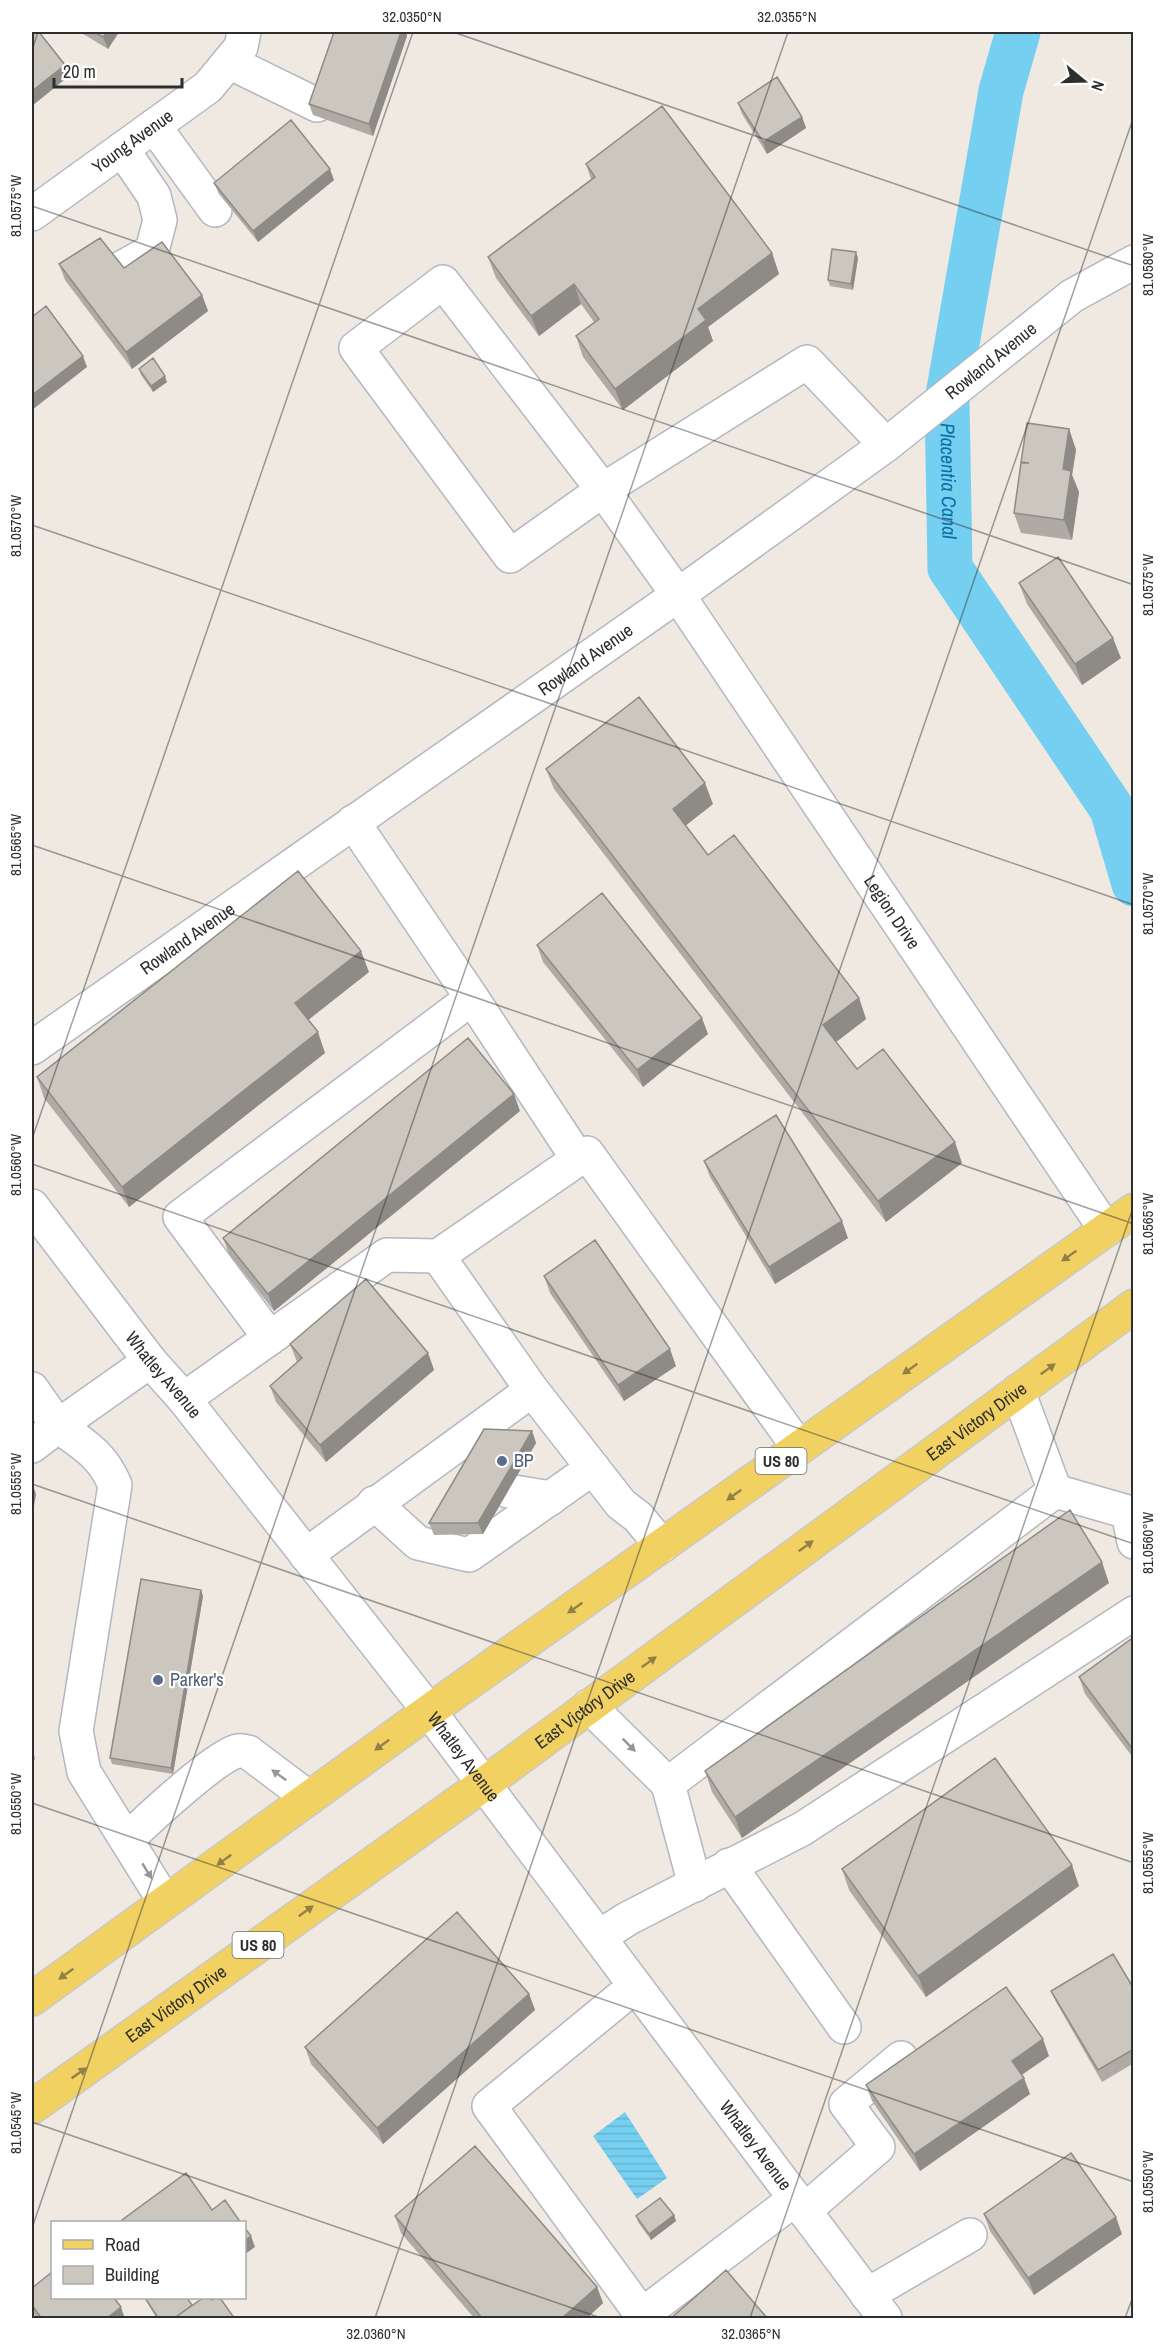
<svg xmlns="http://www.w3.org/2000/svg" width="1165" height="2350" viewBox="0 0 1165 2350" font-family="'Archivo Narrow',sans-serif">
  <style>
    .water { fill: url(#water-rules) }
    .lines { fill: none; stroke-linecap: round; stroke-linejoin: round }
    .canal { stroke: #75cff0; stroke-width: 45 }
    .minor-casing { stroke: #b4b7c1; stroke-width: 36 }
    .major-casing { stroke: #c9c9c9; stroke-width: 36 }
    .minor { stroke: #fff; stroke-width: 33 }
    .major { stroke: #f2d163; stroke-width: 33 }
    .wall { fill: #afaba4 }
    .shaded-wall { fill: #8e8b86 }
    .building { fill: #cbc7bf; stroke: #8e8b86; stroke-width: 1.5 }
    .oneway { fill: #908048 }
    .oneway2 { fill: #969696 }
    .ticks { fill: none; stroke: #2e2e2e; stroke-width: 1.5; stroke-opacity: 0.45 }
    .service-dot { fill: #5c6f8a; stroke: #fff; stroke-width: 2 }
    .labels { text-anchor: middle; stroke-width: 4.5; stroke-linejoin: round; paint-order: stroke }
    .shield { fill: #fff; stroke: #6d6d6d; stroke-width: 1.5 }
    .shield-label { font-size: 16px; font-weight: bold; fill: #2e2e2e }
    .street-label { font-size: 18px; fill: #2e2e2e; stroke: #fff }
    .service-label { font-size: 18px; fill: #4e5e75; stroke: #fff; text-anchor: start }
    .water-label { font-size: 20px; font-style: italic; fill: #0d6fa3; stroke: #fff }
    .neatline { fill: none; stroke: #2e2e2e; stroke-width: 2 }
    .ticks-label { font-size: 15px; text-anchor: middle; fill: #2e2e2e }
  </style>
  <defs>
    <pattern id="water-rules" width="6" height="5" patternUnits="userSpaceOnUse" patternTransform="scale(1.5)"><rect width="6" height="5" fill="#75cff0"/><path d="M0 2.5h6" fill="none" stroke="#66b2ce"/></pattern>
  </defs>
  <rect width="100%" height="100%" fill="#efe9e1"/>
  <path class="water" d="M 625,2112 L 667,2178 L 637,2199 L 593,2136 Z"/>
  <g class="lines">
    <path class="canal" id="s1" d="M 1018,32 L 1001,91 L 947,401 L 950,568 L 1112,809 L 1134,884"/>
    <defs>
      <g id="minor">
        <path d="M 229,62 L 317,105"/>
        <path d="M 154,126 L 215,210"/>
        <path id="s2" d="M 32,214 L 208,87 L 241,47 L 244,32"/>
        <path d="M 118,270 L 152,251 L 160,220 L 154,196 L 122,149"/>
        <path d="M 443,282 L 603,490 L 510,556 L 356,348 Z"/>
        <path id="s3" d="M 886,445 L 807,362 L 603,490 L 678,595 L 1106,1230"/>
        <path d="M 472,998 L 578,1159"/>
        <path id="s4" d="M 32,1048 L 678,595 L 886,445 L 1072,296 L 1134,262"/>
        <path id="s5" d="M 32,1206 L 150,1361 L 184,1399 L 429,1711 L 885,2318"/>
        <path d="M 438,1256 L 532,1390"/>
        <path d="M 270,1338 L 180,1217 L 472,998 L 353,822"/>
        <path d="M 32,1389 L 58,1426 L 150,1361"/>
        <path d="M 184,1399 L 387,1255 L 438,1256 L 587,1153 L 799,1448"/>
        <path d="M 32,1446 L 58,1426 C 84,1445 102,1454 115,1485 L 76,1731 L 84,1772 L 165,1902"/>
        <path d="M 508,1491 L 551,1498"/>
        <path d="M 1055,1491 L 1128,1512 L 1134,1542"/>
        <path d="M 374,1503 L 418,1543 L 469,1555 L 593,1468"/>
        <path d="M 306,1555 L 532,1390 L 621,1504 L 638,1517 L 662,1546"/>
        <path d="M 589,1706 L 668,1784"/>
        <path d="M 128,1839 C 144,1823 219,1753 238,1751 C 241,1750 245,1752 248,1752 L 309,1798"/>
        <path d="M 729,1865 L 844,2027"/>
        <path d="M 695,1885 L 668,1784 L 1055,1491 L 1018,1391"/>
        <path d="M 599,1937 L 627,1919 L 802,1829 L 1134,1613"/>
        <path d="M 635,1986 L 489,2106 L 642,2315 L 795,2199"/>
        <path d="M 804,2211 L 878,2147 L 846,2104 L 901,2058"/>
        <path d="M 867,2295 L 970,2235"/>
      </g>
      <g id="major">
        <path d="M 32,1999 L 429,1711 L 1134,1210"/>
        <path id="s6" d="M 32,2107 L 484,1784 L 1134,1306"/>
      </g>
    </defs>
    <use href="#minor" class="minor-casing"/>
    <use href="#major" class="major-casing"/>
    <use href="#minor" class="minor"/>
    <use href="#major" class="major"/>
  </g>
  <path class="wall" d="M 80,32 L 119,32 L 108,49 Z
    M 334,32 L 406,32 L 407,36 L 373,136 L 313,115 L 309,104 Z
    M 738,103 L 802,117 L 806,128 L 767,154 L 742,114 Z
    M 586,164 L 772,253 L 779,274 L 708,327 L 713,341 L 623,410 L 583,357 L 576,336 L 594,322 L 581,304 L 539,336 L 496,278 L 488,257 L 591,179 Z
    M 334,180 L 258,242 L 219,194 L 214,183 Z
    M 858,258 L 853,290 L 830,286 L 828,280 Z
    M 59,264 L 202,295 L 208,311 L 132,369 L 65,280 Z
    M 139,369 L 167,382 L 153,392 L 141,375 Z
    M 1069,429 L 1076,450 L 1072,475 L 1079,492 L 1072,540 L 1021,533 L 1014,513 L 1021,462 Z
    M 1019,583 L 1121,658 L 1082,685 L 1027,604 Z
    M 546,769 L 713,804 L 685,826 L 708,855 L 859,998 L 866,1019 L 836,1042 L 857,1069 L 962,1163 L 886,1222 L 554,789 Z
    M 537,945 L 708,1034 L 643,1087 L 543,962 Z
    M 369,972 L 308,1020 L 325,1053 L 129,1207 L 44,1098 L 37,1077 Z
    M 520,1111 L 274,1311 L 229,1254 L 223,1238 Z
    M 704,1161 L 848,1238 L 775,1284 L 710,1177 Z
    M 544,1276 L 676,1366 L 624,1401 L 550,1293 Z
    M 290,1344 L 428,1353 L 434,1370 L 326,1462 L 276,1402 L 270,1386 L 297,1362 Z
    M 532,1431 L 536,1443 L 483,1534 L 434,1535 L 429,1523 Z
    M 1109,1583 L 742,1838 L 712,1792 L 705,1771 Z
    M 203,1596 L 173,1774 L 112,1764 L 110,1758 Z
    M 1134,1637 L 1134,1759 L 1085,1694 L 1079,1677 Z
    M 842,1869 L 1079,1886 L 926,1997 L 849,1890 Z
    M 1134,1989 L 1134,2063 L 1102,2082 L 1056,2002 L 1051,1991 Z
    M 529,1994 L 535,2010 L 383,2144 L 311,2064 L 305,2047 Z
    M 1049,2056 L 1022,2075 L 1030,2094 L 920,2171 L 872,2101 L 866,2085 Z
    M 984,2214 L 1122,2234 L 1034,2295 L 990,2231 Z
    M 674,2215 L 676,2221 L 651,2240 L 638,2222 L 636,2216 Z
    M 395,2216 L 597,2287 L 603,2303 L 586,2319 L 475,2319 L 401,2233 Z
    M 32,2288 L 125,2319 L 37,2319 L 32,2311 Z
    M 145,2298 L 192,2305 L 212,2300 L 235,2319 L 157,2319 L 148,2304 Z"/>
  <path class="shaded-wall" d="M 107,32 L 119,32 L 108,49 L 103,37 Z
    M 401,32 L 406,32 L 407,36 L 373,136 L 369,124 Z
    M 65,65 L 69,76 L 32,106 L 32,91 Z
    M 802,117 L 806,128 L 767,154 L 763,142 Z
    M 330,169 L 334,180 L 258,242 L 253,231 Z
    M 856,252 L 858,258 L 853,290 L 851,284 Z
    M 772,253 L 779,274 L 708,327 L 713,341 L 623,410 L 615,389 L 698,309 Z
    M 574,284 L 581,304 L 539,336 L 531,316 Z
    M 202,295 L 208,311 L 132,369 L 126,352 Z
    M 83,356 L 87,367 L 32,410 L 32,395 Z
    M 165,376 L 167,382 L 153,392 L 151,386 Z
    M 1069,429 L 1076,450 L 1072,475 L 1079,492 L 1072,540 L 1064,520 L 1063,469 Z
    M 1113,638 L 1121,658 L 1082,685 L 1075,664 Z
    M 705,783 L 713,804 L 680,830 L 673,809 Z
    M 361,951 L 369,972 L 303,1024 L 295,1003 Z
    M 859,998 L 866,1019 L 831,1046 L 823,1025 Z
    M 702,1018 L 708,1034 L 643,1087 L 637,1070 Z
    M 318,1032 L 325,1053 L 129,1207 L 122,1187 Z
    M 514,1094 L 520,1111 L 274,1311 L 268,1294 Z
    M 955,1142 L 962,1163 L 886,1222 L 878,1201 Z
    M 842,1221 L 848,1238 L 775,1284 L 769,1267 Z
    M 670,1349 L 676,1366 L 624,1401 L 618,1385 Z
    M 428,1353 L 434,1370 L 326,1462 L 320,1445 Z
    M 532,1431 L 536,1443 L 483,1534 L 478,1523 Z
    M 32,1482 L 36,1494 L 32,1518 Z
    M 32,1552 L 34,1559 L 32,1575 Z
    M 1102,1562 L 1109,1583 L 742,1838 L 735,1817 Z
    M 201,1590 L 203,1596 L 173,1774 L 171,1768 Z
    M 32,1748 L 35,1759 L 32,1762 Z
    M 1072,1865 L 1079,1886 L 926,1997 L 918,1976 Z
    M 529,1994 L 535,2010 L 383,2144 L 377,2128 Z
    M 1043,2039 L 1049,2056 L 1018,2077 L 1012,2061 Z
    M 1024,2078 L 1030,2094 L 920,2171 L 914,2154 Z
    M 674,2215 L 676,2221 L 651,2240 L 649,2234 Z
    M 1116,2217 L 1122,2234 L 1034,2295 L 1028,2278 Z
    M 251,2236 L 255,2247 L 244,2255 L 244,2241 Z
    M 597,2287 L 603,2303 L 586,2319 L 561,2319 Z
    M 121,2307 L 125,2319 L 106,2319 Z"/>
  <path class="building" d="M 32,32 L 39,32 L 65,65 L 32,91 Z
    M 94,32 L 107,32 L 103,37 Z
    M 334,32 L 401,32 L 369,124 L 309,104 Z
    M 777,77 L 802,117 L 763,142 L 738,103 Z
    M 662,106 L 772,253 L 698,309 L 706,320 L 615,389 L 576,336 L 599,319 L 574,284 L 531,316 L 488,257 L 595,177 L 586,164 Z
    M 291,120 L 330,169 L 253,231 L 214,183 Z
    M 100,238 L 124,268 L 162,242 L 202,295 L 126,352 L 59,264 Z
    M 832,249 L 856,252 L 851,284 L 828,280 Z
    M 46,306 L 83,356 L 32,395 L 32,317 Z
    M 153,358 L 165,376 L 151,386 L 139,369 Z
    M 1027,423 L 1069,429 L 1063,469 L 1071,471 L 1064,520 L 1014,513 L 1021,463 L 1029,463 L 1021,462 Z
    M 1058,557 L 1113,638 L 1075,664 L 1019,583 Z
    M 639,697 L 705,783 L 673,809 L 708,855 L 734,835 L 859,998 L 823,1025 L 857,1069 L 883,1049 L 955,1142 L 878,1201 L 546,769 Z
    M 298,871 L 361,951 L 295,1003 L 318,1032 L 122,1187 L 37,1077 Z
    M 602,893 L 702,1018 L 637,1070 L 537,945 Z
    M 468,1038 L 514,1094 L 268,1294 L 223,1238 Z
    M 776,1115 L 842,1221 L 769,1267 L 704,1161 Z
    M 595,1240 L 670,1349 L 618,1385 L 544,1276 Z
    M 366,1279 L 428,1353 L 320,1445 L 270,1386 L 302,1358 L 290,1344 Z
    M 484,1429 L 532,1431 L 478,1523 L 429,1523 Z
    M 1070,1510 L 1102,1562 L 735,1817 L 705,1771 Z
    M 141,1579 L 201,1590 L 171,1768 L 110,1758 Z
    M 1134,1637 L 1134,1751 L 1079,1677 Z
    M 995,1758 L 1072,1865 L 918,1976 L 842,1869 Z
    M 457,1912 L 529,1994 L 377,2128 L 305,2047 Z
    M 1113,1954 L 1134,1989 L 1134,2049 L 1098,2070 L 1051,1991 Z
    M 1006,1987 L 1043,2039 L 1012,2061 L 1024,2078 L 914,2154 L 866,2085 Z
    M 475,2146 L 597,2287 L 561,2319 L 483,2319 L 395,2216 Z
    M 1071,2153 L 1116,2217 L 1028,2278 L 984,2214 Z
    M 186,2173 L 212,2210 L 225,2200 L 241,2223 L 124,2223 L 122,2220 Z
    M 660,2198 L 674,2215 L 649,2234 L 636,2216 Z
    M 244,2227 L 251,2236 L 244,2241 Z
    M 726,2270 L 768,2319 L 670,2319 Z
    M 52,2272 L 52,2298 L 114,2298 L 121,2307 L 106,2319 L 42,2319 L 32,2305 L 32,2288 Z
    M 145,2298 L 187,2298 L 192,2305 L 173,2319 L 159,2319 Z
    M 203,2298 L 211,2298 L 212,2300 L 215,2298 L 220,2298 L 235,2319 L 173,2319 Z"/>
  <defs><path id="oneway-solid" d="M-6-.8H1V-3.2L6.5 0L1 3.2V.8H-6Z" transform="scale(1.5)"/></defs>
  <g class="oneway">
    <use href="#oneway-solid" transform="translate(1069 1256) rotate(145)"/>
    <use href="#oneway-solid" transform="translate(910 1369) rotate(145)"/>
    <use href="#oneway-solid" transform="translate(1048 1369) rotate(-36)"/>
    <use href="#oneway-solid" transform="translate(734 1495) rotate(144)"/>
    <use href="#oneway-solid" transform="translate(806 1546) rotate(-36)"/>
    <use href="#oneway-solid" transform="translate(575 1608) rotate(145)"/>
    <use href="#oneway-solid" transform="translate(649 1662) rotate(-36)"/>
    <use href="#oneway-solid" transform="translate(382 1745) rotate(144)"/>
    <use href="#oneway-solid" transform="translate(224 1860) rotate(144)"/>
    <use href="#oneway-solid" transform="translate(306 1911) rotate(-36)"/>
    <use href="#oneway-solid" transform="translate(66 1974) rotate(144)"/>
    <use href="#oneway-solid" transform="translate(79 2073) rotate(-36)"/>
  </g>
  <g class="oneway2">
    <use href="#oneway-solid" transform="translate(629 1745) rotate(45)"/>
    <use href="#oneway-solid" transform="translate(279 1775) rotate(-144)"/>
    <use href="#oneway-solid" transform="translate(147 1871) rotate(59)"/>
  </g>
  <path class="ticks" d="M 453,32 L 1134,266M 32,50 L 38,32M 32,206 L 1134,585M 32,525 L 1134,905M 32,845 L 1134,1224M 32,1139 L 413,32M 32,1164 L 1134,1544M 32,1484 L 1134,1863M 32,1803 L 1134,2182M 32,2122 L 601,2318M 32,2228 L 788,32M 375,2318 L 1134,116M 750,2318 L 1134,1205M 1125,2318 L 1134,2294"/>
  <g class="service-dot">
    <circle cx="502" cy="1461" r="6"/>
    <circle cx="158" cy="1680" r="6"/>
  </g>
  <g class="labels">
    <g class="shield">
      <rect x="755.5" y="1448" width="51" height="26" rx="4.5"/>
      <rect x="232.5" y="1932" width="51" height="26" rx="4.5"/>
    </g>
    <g class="shield-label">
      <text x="781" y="1467">US 80</text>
      <text x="258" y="1951">US 80</text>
    </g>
    <g class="street-label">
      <text dy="6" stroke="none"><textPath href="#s2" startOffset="124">Young Avenue</textPath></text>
      <text dy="6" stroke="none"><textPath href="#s4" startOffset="1180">Rowland Avenue</textPath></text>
      <text dy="6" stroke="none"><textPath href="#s4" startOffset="676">Rowland Avenue</textPath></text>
      <text dy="6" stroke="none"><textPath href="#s3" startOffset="867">Legion Drive</textPath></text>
      <text dy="6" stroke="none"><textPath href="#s4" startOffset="190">Rowland Avenue</textPath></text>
      <text dy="6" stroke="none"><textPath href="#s5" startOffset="214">Whatley Avenue</textPath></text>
      <text dy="6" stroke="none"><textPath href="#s6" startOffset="1167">East Victory Drive</textPath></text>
      <text dy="6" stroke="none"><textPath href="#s6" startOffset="681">East Victory Drive</textPath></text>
      <text dy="6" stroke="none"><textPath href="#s5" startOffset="700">Whatley Avenue</textPath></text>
      <text dy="6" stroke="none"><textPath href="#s6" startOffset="177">East Victory Drive</textPath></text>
      <text dy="6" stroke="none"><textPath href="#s5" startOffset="1186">Whatley Avenue</textPath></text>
    </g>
    <g class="service-label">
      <text x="514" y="1467">BP</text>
      <text x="170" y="1686">Parker's</text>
    </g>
    <g class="water-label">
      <text dy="7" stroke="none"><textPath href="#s1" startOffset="456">Placentia Canal</textPath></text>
    </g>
  </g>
  <rect width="1165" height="2350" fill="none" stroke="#ffffff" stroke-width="66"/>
  <rect x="51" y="2221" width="195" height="78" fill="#ffffff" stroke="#ababab" stroke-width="1.5"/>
  <rect x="63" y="2240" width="30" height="9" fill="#f2d163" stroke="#ababab" stroke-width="1.5"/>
  <text x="105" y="2251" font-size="18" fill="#2e2e2e">Road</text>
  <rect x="63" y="2266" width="30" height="18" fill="#cbc7bf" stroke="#ababab" stroke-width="1.5"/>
  <text x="105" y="2281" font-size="18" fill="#2e2e2e">Building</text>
  <g transform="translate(1084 81) rotate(109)" stroke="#ffffff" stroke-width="4.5" paint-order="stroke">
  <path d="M0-4.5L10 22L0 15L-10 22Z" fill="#2e2e2e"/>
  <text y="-9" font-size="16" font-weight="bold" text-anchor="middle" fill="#2e2e2e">N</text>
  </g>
  <path d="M54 78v9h128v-9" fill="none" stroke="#2e2e2e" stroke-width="3"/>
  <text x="63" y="78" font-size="18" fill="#2e2e2e" stroke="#ffffff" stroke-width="4.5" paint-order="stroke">20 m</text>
  <rect x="33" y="33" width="1099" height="2284" class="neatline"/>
  <g class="ticks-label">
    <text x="412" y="22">32.0350°N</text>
    <text x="787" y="22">32.0355°N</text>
    <text transform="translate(16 206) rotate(-90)" y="5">81.0575°W</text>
    <text transform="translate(1148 265) rotate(-90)" y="5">81.0580°W</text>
    <text transform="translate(16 526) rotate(-90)" y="5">81.0570°W</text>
    <text transform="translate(1148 585) rotate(-90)" y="5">81.0575°W</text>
    <text transform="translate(16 845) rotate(-90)" y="5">81.0565°W</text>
    <text transform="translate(1148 904) rotate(-90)" y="5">81.0570°W</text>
    <text transform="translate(16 1165) rotate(-90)" y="5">81.0560°W</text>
    <text transform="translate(1148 1224) rotate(-90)" y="5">81.0565°W</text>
    <text transform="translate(16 1484) rotate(-90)" y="5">81.0555°W</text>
    <text transform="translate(1148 1543) rotate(-90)" y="5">81.0560°W</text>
    <text transform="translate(16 1804) rotate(-90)" y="5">81.0550°W</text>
    <text transform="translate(1148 1863) rotate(-90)" y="5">81.0555°W</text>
    <text transform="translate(16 2123) rotate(-90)" y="5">81.0545°W</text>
    <text transform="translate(1148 2182) rotate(-90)" y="5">81.0550°W</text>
    <text x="376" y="2339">32.0360°N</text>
    <text x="751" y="2339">32.0365°N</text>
  </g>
</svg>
